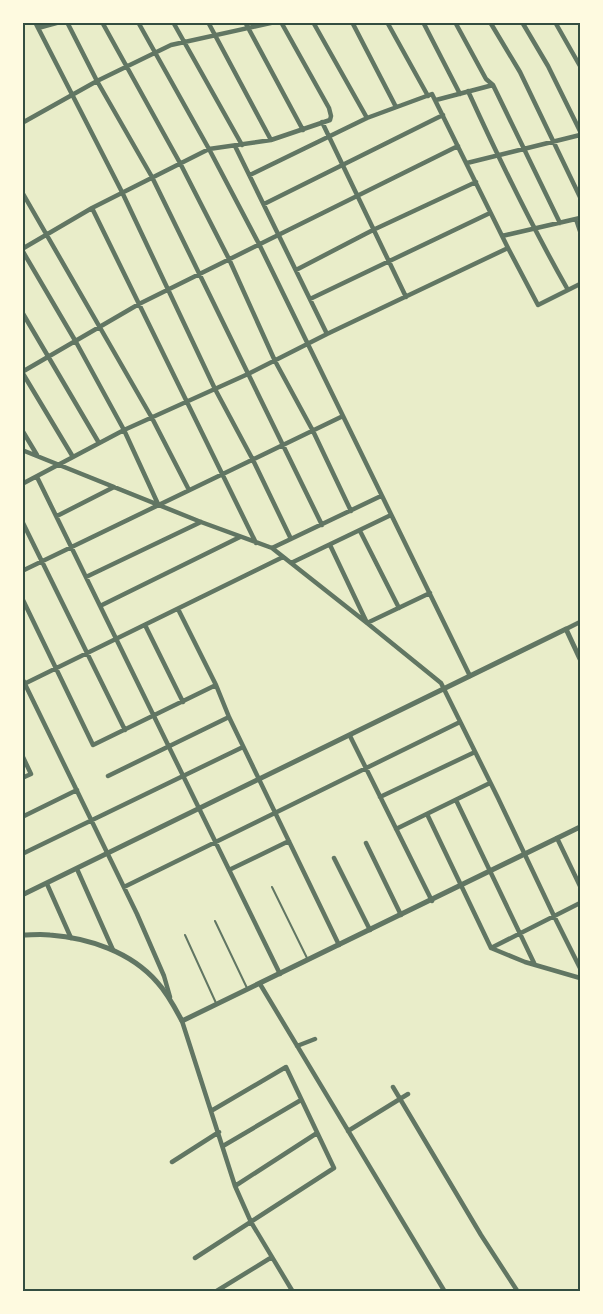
<svg xmlns="http://www.w3.org/2000/svg" width="603" height="1314" viewBox="0 0 603 1314" font-family="Figtree,sans-serif">
  <style>
    .lines { fill: none; stroke-linecap: round; stroke-linejoin: round }
    .service { stroke: #617663; stroke-width: 2 }
    .minor { stroke: #617663; stroke-width: 4.5 }
    .tertiary { stroke: #617663; stroke-width: 5 }
    .neatline { fill: none; stroke: #344e41; stroke-width: 2 }
  </style>
  <rect width="100%" height="100%" fill="#e9edc9"/>
  <g class="lines">
    <path class="service" d="M 272,887 L 307,958
      M 215,921 L 247,988
      M 185,935 L 216,1003"/>
    <path class="minor" d="M 35,22 L 122,192 L 215,389 L 253,460 L 291,539
      M 67,22 L 97,81 L 152,177 L 322,525
      M 102,22 L 180,163 L 229,259 L 275,361 L 313,431 L 351,511
      M 138,22 L 209,149 L 259,244 L 470,676
      M 173,22 L 242,145
      M 208,22 L 271,140
      M 245,22 L 303,130
      M 313,22 L 367,118
      M 352,22 L 396,107
      M 387,22 L 428,96
      M 423,22 L 460,94
      M 455,22 L 486,79 L 493,85 L 560,223
      M 490,22 L 520,72 L 580,197
      M 522,22 L 548,66 L 580,131
      M 555,22 L 580,66
      M 38,28 L 60,22
      M 468,91 C 499,159 531,225 568,290
      M 436,100 L 493,85
      M 322,122 L 406,297
      M 22,123 L 97,81 L 171,45 L 275,22
      M 235,146 L 327,334
      M 467,163 L 580,135
      M 250,175 L 367,118 L 432,94 L 508,248 L 538,305 L 580,284
      M 22,192 L 152,418 L 189,490
      M 264,204 L 443,115
      M 92,208 L 256,543
      M 576,219 L 580,231
      M 502,236 L 580,218
      M 22,249 L 92,208 L 209,149 L 271,140 L 330,120 L 331,116 L 329,108 L 281,22
      M 22,250 L 76,342 L 124,430 L 158,504
      M 296,270 L 373,230 L 476,182
      M 310,299 L 490,213
      M 22,312 L 99,443
      M 22,372 L 139,304 L 458,146
      M 22,372 L 73,457
      M 22,430 L 37,455
      M 22,450 L 201,522 L 272,548 L 367,623 L 441,683 L 498,798 L 554,916 L 580,968
      M 37,477 L 280,974
      M 22,484 L 124,430 L 248,374 L 327,334 L 508,248
      M 57,516 L 114,487
      M 22,521 L 125,730
      M 360,531 L 399,608
      M 330,545 L 367,623 L 430,593
      M 272,548 L 381,496
      M 291,563 L 391,515
      M 22,571 L 343,416
      M 86,577 L 201,522
      M 22,598 L 93,745 L 216,685
      M 100,606 L 240,537
      M 178,609 L 216,685 L 229,717 L 339,945
      M 145,625 L 183,702
      M 566,629 L 580,622
      M 22,678 L 137,914 L 164,976 L 170,997
      M 24,684 L 283,557
      M 350,736 L 432,901
      M 22,755 L 31,774 L 22,778
      M 108,776 L 229,717
      M 380,797 L 475,752
      M 456,800 L 535,965
      M 427,814 L 491,948
      M 22,817 L 77,790
      M 396,829 L 490,783
      M 557,838 L 580,886
      M 366,843 L 401,915
      M 22,854 L 243,747
      M 334,858 L 370,930
      M 77,869 L 113,950
      M 229,870 L 289,841
      M 47,884 L 71,938
      M 124,887 L 460,722
      M 491,948 L 580,903
      M 491,948 L 525,962 L 580,978
      M 260,984 L 445,1292
      M 182,1021 L 235,1186 L 251,1222 L 293,1292
      M 297,1046 L 315,1039
      M 393,1087 L 481,1235 L 518,1292
      M 348,1131 L 408,1094
      M 223,1146 L 301,1100
      M 172,1162 L 219,1132
      M 235,1186 L 317,1133
      M 195,1258 L 334,1168 L 286,1067 L 211,1111
      M 215,1292 L 272,1257"/>
    <path class="tertiary" d="M 22,895 L 566,629 L 580,659
      M 22,935 C 31,935 41,934 50,935 C 89,938 131,952 157,982 C 168,994 175,1008 182,1021 L 580,827"/>
  </g>
  <rect width="603" height="1314" fill="none" stroke="#fefae0" stroke-width="48"/>
  <rect x="24" y="24" width="555" height="1266" class="neatline"/>
</svg>
